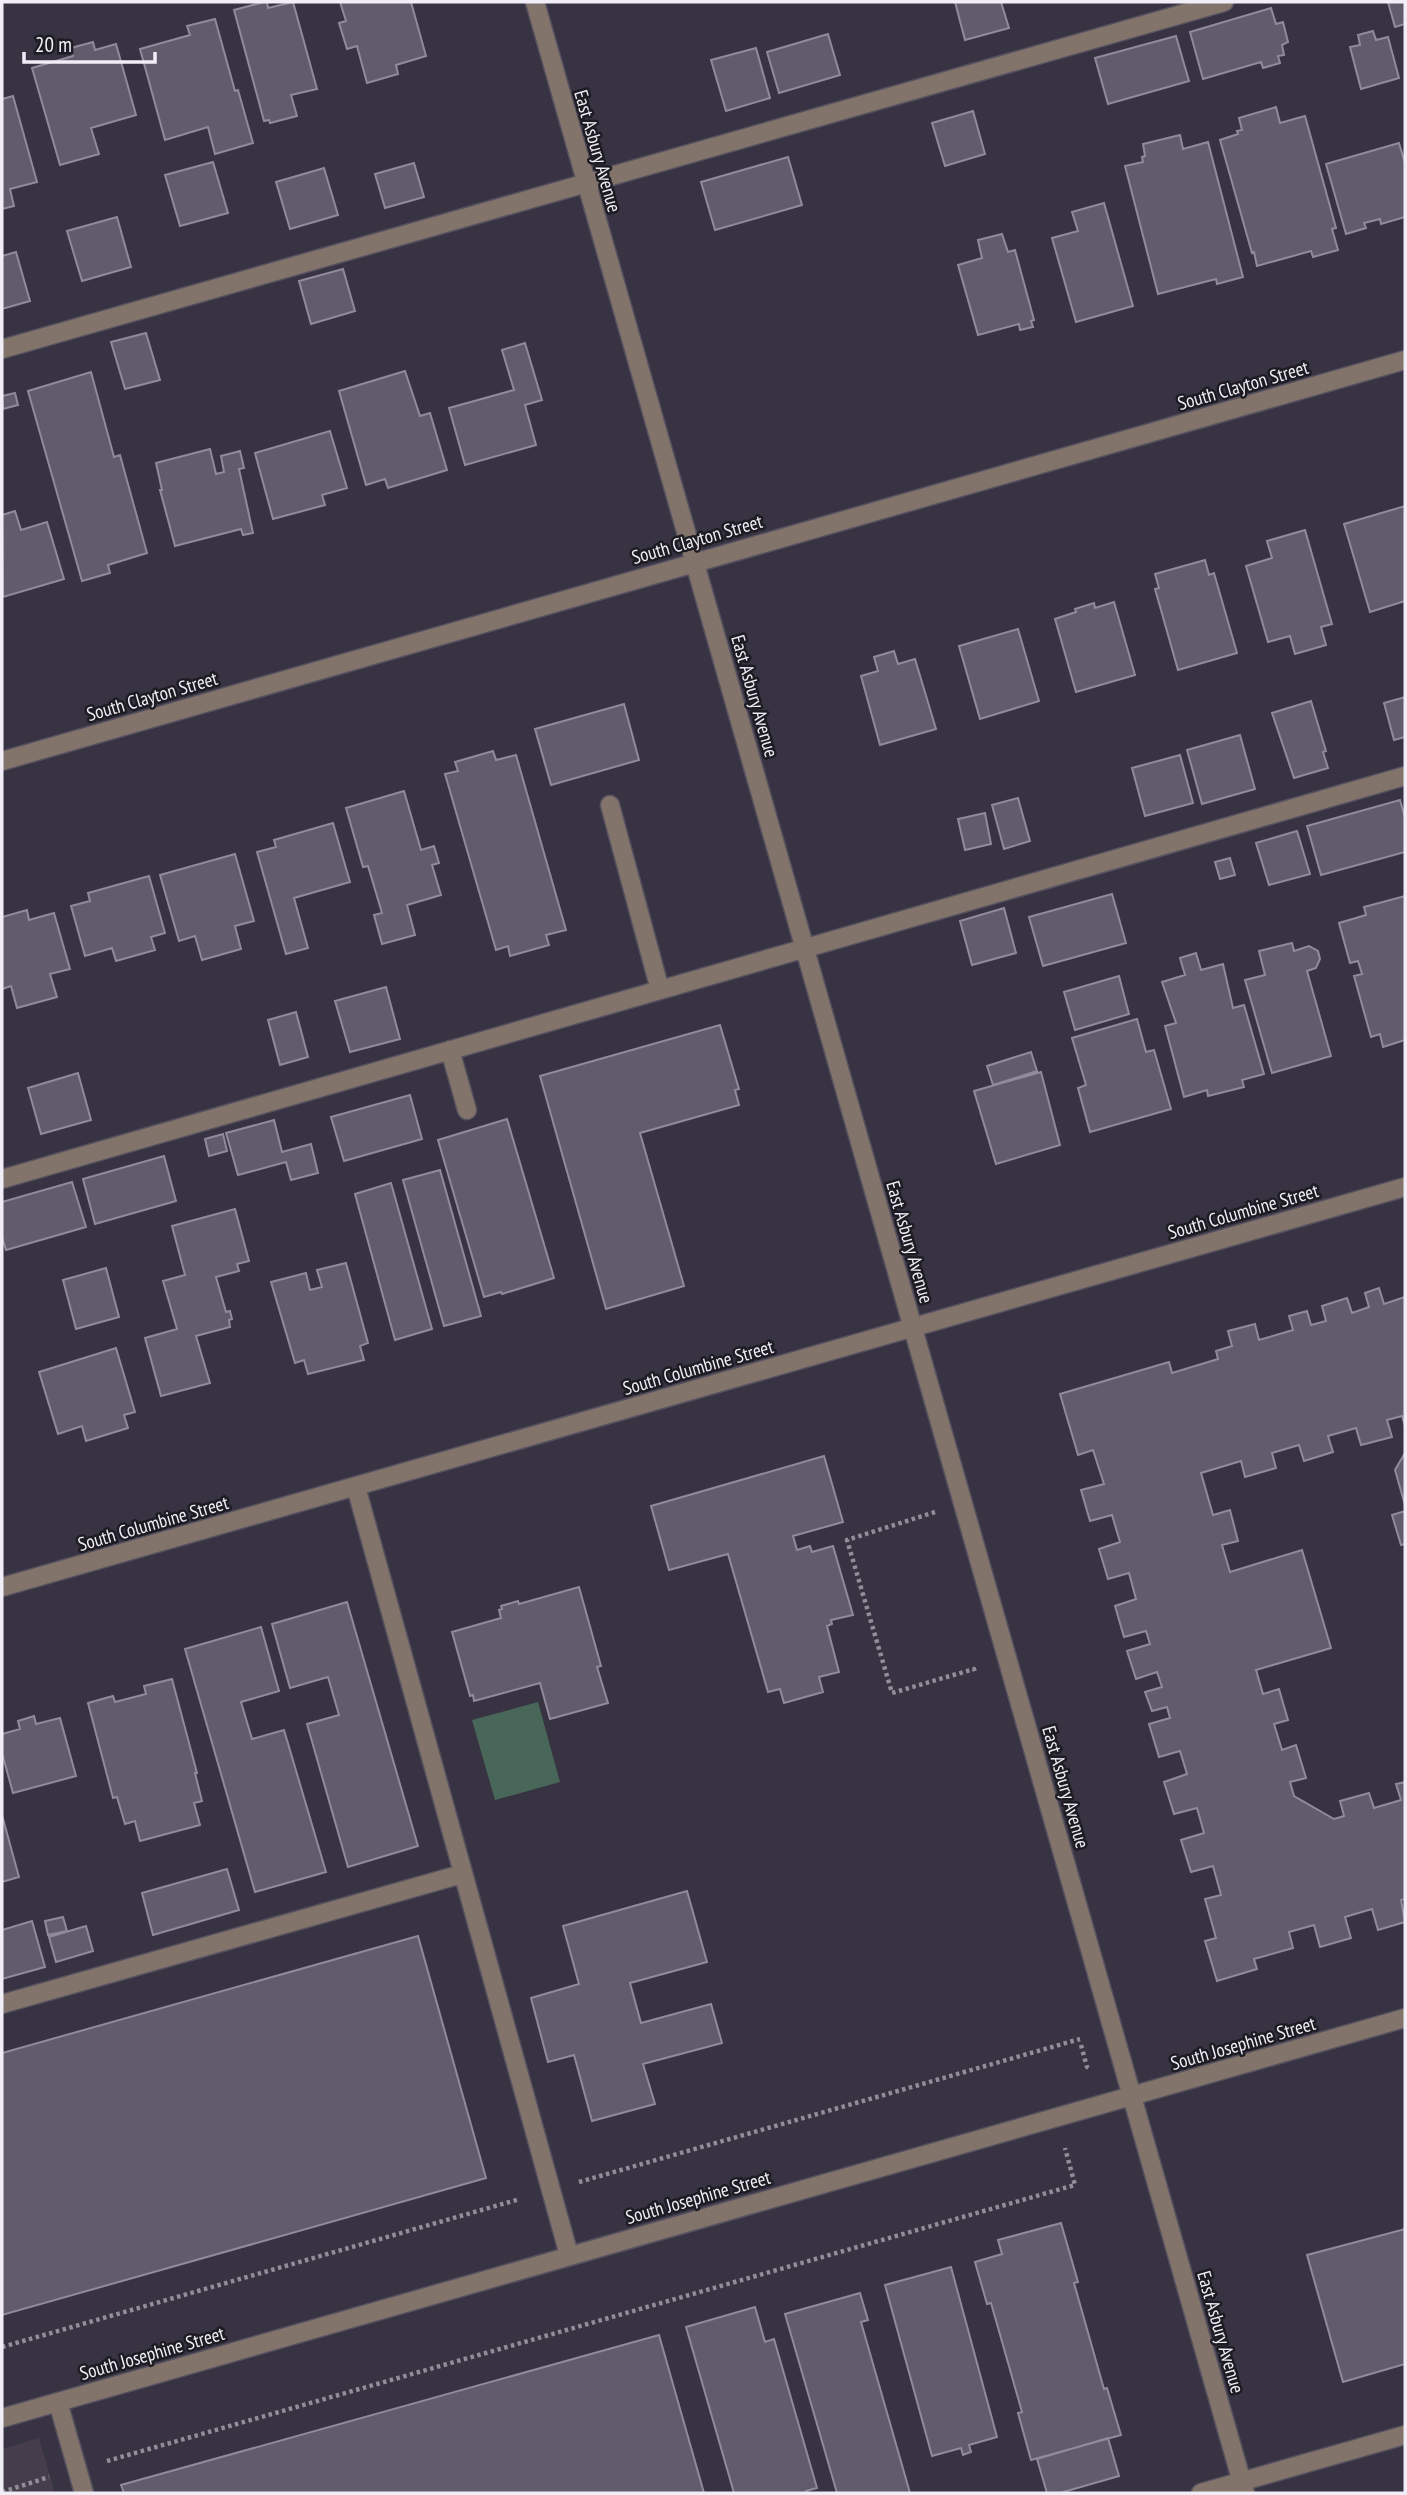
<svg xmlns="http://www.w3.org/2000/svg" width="1407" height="2495" viewBox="0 0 1407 2495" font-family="'PT Sans Narrow',sans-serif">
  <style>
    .industrial { fill: #463d4c }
    .green { fill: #496759 }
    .building { fill: #615c6c; stroke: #8f8a9c; stroke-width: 2 }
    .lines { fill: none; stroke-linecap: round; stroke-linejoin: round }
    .minor-casing { stroke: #55515f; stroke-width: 21 }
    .path { stroke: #918e9a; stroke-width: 4.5; stroke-dasharray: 3.5 3.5; stroke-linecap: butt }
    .minor { stroke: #82736b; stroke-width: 18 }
    .labels { text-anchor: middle; stroke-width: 5; stroke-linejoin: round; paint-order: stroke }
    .street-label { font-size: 19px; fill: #f1eef8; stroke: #1e1c23 }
  </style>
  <rect width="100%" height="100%" fill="#373342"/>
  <path class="industrial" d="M 39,2438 L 55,2493 L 2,2493 L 2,2449 Z"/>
  <path class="green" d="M 538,1702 L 560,1782 L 495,1800 L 472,1720 Z"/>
  <path class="building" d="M 264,2 L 267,2 L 268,8 L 293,2 L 317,89 L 291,95 L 297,116 L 270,123 L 269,120 L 264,121 L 234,10 Z
    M 340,2 L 411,2 L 426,56 L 396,65 L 398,74 L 367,83 L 357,46 L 347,49 L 339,23 L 346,21 Z
    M 955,2 L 1001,2 L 1009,28 L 965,40 Z
    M 1388,2 L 1405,2 L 1405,24 L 1395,27 Z
    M 1271,8 L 1276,24 L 1283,22 L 1288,42 L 1282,45 L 1284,55 L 1278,56 L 1280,63 L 1263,68 L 1261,62 L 1203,79 L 1190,32 Z
    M 215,19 L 235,91 L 238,90 L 253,143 L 215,154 L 208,127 L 165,140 L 140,49 L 190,35 L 187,26 Z
    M 1373,31 L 1376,40 L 1388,37 L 1399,78 L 1361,89 L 1350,47 L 1360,45 L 1358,35 Z
    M 828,34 L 840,75 L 779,93 L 767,52 Z
    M 1176,36 L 1189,81 L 1108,104 L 1095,58 Z
    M 93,42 L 95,50 L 116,44 L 136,115 L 91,128 L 99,154 L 60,165 L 32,68 L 73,56 L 71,48 Z
    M 756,48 L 770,98 L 726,111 L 711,60 Z
    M 13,96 L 37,182 L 10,189 L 14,206 L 2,209 L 2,99 Z
    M 1276,107 L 1280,123 L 1305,116 L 1336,228 L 1332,229 L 1338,250 L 1313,257 L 1311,251 L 1257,266 L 1254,252 L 1252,253 L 1220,140 L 1238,134 L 1237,131 L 1242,130 L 1239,118 Z
    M 973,111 L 985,154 L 945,166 L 932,123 Z
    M 1180,135 L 1183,149 L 1208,142 L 1243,277 L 1217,284 L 1216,279 L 1158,294 L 1125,166 L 1143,162 L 1142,157 L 1145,156 L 1143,144 Z
    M 1399,143 L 1405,163 L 1405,217 L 1381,224 L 1380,219 L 1364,223 L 1366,228 L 1346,234 L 1326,164 Z
    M 788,157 L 802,205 L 715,230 L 701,182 Z
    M 213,162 L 228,213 L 180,226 L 165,175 Z
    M 414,163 L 424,197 L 385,208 L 375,174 Z
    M 324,168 L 338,215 L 290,229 L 276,182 Z
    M 1104,203 L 1133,306 L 1076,322 L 1052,238 L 1078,231 L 1072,212 Z
    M 117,217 L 131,267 L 82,281 L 67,231 Z
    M 1002,234 L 1008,252 L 1015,250 L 1034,320 L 1031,321 L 1033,327 L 1020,330 L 1019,324 L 978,335 L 958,265 L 982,258 L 978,240 Z
    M 16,252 L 30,301 L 2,309 L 2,256 Z
    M 343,269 L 355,311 L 311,324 L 299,281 Z
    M 146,333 L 160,380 L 125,389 L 111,342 Z
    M 525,343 L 542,400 L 525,405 L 536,445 L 465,465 L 449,408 L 514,390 L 502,350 Z
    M 405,371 L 420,416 L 430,413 L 447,470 L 388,488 L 385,479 L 366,485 L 339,391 Z
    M 91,372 L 114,457 L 120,455 L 147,553 L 108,565 L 110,573 L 82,581 L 28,391 Z
    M 15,393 L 18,405 L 3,409 L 2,396 Z
    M 330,431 L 347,488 L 322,495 L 325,505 L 273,519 L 255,453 Z
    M 210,449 L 216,474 L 224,472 L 221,456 L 240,451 L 244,468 L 239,469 L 253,533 L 243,535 L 241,529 L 175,546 L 160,490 L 162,490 L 156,463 Z
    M 1405,506 L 1405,601 L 1370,612 L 1344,524 Z
    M 15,511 L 21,530 L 47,522 L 64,579 L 3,597 L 2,515 Z
    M 1305,530 L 1332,624 L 1321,627 L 1326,645 L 1295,654 L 1290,636 L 1268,642 L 1246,566 L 1272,558 L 1267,541 Z
    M 1205,560 L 1209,575 L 1214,573 L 1237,653 L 1178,670 L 1155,589 L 1159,588 L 1155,574 Z
    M 1114,602 L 1135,675 L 1076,692 L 1055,619 L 1076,612 L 1075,609 L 1094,603 L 1095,608 Z
    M 1018,629 L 1039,701 L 980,719 L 959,646 Z
    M 894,651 L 898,664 L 915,659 L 936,729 L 880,745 L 861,676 L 878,671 L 874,657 Z
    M 1405,697 L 1405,737 L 1394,740 L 1384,703 Z
    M 1311,701 L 1326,751 L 1323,752 L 1328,768 L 1294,778 L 1272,713 Z
    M 624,704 L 639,760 L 551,785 L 535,729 Z
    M 1240,735 L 1255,789 L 1202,804 L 1187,750 Z
    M 493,751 L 496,760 L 516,755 L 566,930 L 546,935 L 549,945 L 510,956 L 508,946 L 496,950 L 445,774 L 458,771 L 455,762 Z
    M 1180,755 L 1193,803 L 1145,816 L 1132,768 Z
    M 404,791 L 421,850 L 434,846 L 439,863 L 432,865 L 441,895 L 407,905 L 415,935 L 382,944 L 374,915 L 382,913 L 368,866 L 363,867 L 346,808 Z
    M 1018,798 L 1030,841 L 1004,849 L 992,805 Z
    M 1400,800 L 1405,818 L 1405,852 L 1321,875 L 1307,826 Z
    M 985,813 L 991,844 L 965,850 L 958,819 Z
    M 333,823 L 350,882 L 294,898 L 308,948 L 286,954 L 257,852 L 276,847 L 274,840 Z
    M 1297,831 L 1310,874 L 1269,885 L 1256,843 Z
    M 235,854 L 254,921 L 235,926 L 241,949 L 202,960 L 195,936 L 179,941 L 160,875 Z
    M 1230,858 L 1235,875 L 1220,879 L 1215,862 Z
    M 149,876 L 165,933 L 151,937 L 155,950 L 116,961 L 112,948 L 85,956 L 71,906 L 90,901 L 88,893 Z
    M 1112,894 L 1126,943 L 1043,966 L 1029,917 Z
    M 1405,896 L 1405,1040 L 1383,1047 L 1380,1034 L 1371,1037 L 1354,976 L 1362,974 L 1358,961 L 1350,963 L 1339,923 L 1366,915 L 1364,907 Z
    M 1004,908 L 1016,953 L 972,965 L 960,921 Z
    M 27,910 L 29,920 L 54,913 L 70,969 L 50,974 L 57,997 L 17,1008 L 11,986 L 2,989 L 2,917 Z
    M 1292,943 L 1294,951 L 1309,946 L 1318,951 L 1320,959 L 1316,968 L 1307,971 L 1331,1056 L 1272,1073 L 1245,980 L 1265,975 L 1259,951 Z
    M 1196,953 L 1201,970 L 1223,964 L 1233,1008 L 1244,1005 L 1264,1074 L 1242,1080 L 1244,1087 L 1208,1096 L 1207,1090 L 1184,1097 L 1165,1026 L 1176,1023 L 1162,982 L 1185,975 L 1180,958 Z
    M 1119,976 L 1129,1014 L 1075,1030 L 1064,992 Z
    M 386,987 L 400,1039 L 350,1052 L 335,1001 Z
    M 296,1012 L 308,1057 L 280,1065 L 268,1020 Z
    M 1137,1019 L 1146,1052 L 1154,1050 L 1171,1109 L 1090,1132 L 1078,1088 L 1086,1085 L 1072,1038 Z
    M 720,1025 L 739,1089 L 735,1090 L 739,1105 L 640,1133 L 684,1286 L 606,1309 L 540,1076 Z
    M 1031,1052 L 1037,1071 L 993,1085 L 987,1066 Z
    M 1041,1072 L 1060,1145 L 996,1164 L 974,1091 Z
    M 78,1073 L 91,1120 L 41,1134 L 28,1088 Z
    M 410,1095 L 422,1139 L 344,1161 L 331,1117 Z
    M 507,1119 L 554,1278 L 502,1294 L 501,1292 L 484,1297 L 438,1140 Z
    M 274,1120 L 282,1152 L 311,1144 L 318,1173 L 291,1180 L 286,1162 L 238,1175 L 226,1133 Z
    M 223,1134 L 227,1151 L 209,1156 L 205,1139 Z
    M 164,1156 L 176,1201 L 95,1224 L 83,1179 Z
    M 440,1170 L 481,1316 L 444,1326 L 403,1180 Z
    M 72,1182 L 86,1227 L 6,1250 L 2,1237 L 2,1202 Z
    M 391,1183 L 432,1329 L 395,1340 L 355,1194 Z
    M 235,1209 L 249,1261 L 237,1264 L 239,1271 L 216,1277 L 226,1312 L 230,1311 L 232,1319 L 229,1320 L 230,1327 L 196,1336 L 210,1383 L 161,1396 L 145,1338 L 177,1329 L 163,1281 L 185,1275 L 172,1226 Z
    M 346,1263 L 368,1343 L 360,1346 L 364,1360 L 308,1374 L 304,1360 L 295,1363 L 271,1282 L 306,1273 L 310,1290 L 322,1287 L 317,1270 Z
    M 106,1268 L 119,1317 L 76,1329 L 63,1280 Z
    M 1379,1288 L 1384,1304 L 1405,1297 L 1405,1426 L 1402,1416 L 1387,1420 L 1392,1437 L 1361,1445 L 1356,1428 L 1328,1436 L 1333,1452 L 1304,1461 L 1299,1445 L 1272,1453 L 1276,1468 L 1245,1477 L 1241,1461 L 1201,1473 L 1213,1515 L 1230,1510 L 1238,1541 L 1222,1545 L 1230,1572 L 1302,1550 L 1331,1648 L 1256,1670 L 1263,1694 L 1279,1689 L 1288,1720 L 1274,1724 L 1282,1750 L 1296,1745 L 1306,1778 L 1290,1782 L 1294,1796 L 1334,1819 L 1344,1816 L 1340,1801 L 1369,1793 L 1374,1808 L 1401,1800 L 1396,1784 L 1405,1782 L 1405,1899 L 1401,1900 L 1405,1922 L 1378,1930 L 1372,1909 L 1345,1917 L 1351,1938 L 1320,1947 L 1314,1925 L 1289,1932 L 1293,1948 L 1254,1959 L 1257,1969 L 1217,1981 L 1205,1941 L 1216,1938 L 1205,1899 L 1221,1895 L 1213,1866 L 1191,1872 L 1181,1840 L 1204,1833 L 1197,1808 L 1174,1814 L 1164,1782 L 1187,1774 L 1180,1751 L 1159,1757 L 1149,1724 L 1170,1718 L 1167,1707 L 1152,1711 L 1145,1692 L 1162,1687 L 1157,1672 L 1136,1679 L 1127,1651 L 1150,1644 L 1146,1631 L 1124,1637 L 1115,1606 L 1136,1599 L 1129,1573 L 1108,1579 L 1099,1549 L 1120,1542 L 1112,1515 L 1090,1521 L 1081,1490 L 1104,1484 L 1093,1450 L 1078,1455 L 1060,1394 L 1169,1362 L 1172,1373 L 1218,1359 L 1216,1351 L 1232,1346 L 1228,1331 L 1255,1324 L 1259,1340 L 1293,1330 L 1289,1316 L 1307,1311 L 1311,1325 L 1326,1321 L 1322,1306 L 1347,1298 L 1352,1313 L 1369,1307 L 1365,1293 Z
    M 116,1348 L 135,1412 L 124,1415 L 128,1428 L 86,1441 L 82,1426 L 58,1434 L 39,1372 Z
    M 1405,1453 L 1405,1505 L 1395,1470 Z
    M 824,1456 L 843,1522 L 793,1536 L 797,1550 L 810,1546 L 812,1552 L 833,1546 L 853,1615 L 831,1620 L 832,1624 L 827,1626 L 839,1672 L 819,1677 L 823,1692 L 784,1703 L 780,1689 L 768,1692 L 728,1554 L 669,1570 L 651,1506 Z
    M 1405,1511 L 1405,1544 L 1401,1545 L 1392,1515 Z
    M 579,1587 L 601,1666 L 597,1667 L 608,1703 L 550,1719 L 540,1683 L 474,1701 L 473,1695 L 470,1696 L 452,1632 L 501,1618 L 499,1610 L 502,1609 L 501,1606 L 518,1601 L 519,1604 Z
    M 347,1602 L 418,1846 L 348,1867 L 307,1724 L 339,1715 L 328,1677 L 290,1688 L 272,1624 Z
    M 261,1627 L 279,1691 L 241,1702 L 252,1739 L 284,1730 L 326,1872 L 255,1892 L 185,1649 Z
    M 172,1679 L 197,1773 L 195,1773 L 202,1801 L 194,1803 L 200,1825 L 140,1841 L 135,1821 L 125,1824 L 117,1797 L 113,1798 L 88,1703 L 113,1696 L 115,1702 L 146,1694 L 144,1686 Z
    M 34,1716 L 36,1724 L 60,1718 L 76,1776 L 13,1793 L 2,1753 L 2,1734 L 20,1729 L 18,1721 Z
    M 2,1815 L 19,1877 L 2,1882 Z
    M 227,1869 L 239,1910 L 153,1935 L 142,1893 Z
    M 687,1891 L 707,1962 L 630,1983 L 641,2023 L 711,2004 L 722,2043 L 643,2064 L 655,2104 L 592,2121 L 574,2055 L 548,2062 L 531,1998 L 579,1984 L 563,1926 Z
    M 63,1917 L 67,1931 L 48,1935 L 45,1921 Z
    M 32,1921 L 45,1967 L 2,1979 L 2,1930 Z
    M 86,1926 L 93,1951 L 56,1962 L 49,1937 Z
    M 418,1936 L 486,2178 L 2,2315 L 2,2053 Z
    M 1061,2223 L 1078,2282 L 1074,2283 L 1104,2389 L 1107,2388 L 1121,2435 L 1031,2460 L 1018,2413 L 1022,2412 L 991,2303 L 987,2304 L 975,2262 L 1002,2254 L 998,2240 Z
    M 1405,2229 L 1405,2364 L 1343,2382 L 1307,2255 Z
    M 951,2267 L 997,2437 L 969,2445 L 971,2452 L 963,2455 L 961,2448 L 932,2456 L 885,2285 Z
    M 860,2293 L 868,2320 L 861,2322 L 910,2493 L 837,2493 L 785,2314 Z
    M 755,2307 L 765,2342 L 774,2339 L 817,2488 L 806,2491 L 807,2493 L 734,2493 L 686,2327 Z
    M 659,2335 L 704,2493 L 124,2493 L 121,2485 Z
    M 1108,2438 L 1119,2476 L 1060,2493 L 1047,2493 L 1037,2459 Z"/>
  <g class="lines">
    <defs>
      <path id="minor" d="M 535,2 L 1245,2493
        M 2,349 L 1224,2
        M 2,761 L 1405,360
        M 610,805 L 660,990
        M 450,1050 L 467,1110
        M 2,1179 L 1405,776
        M 356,1487 L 569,2255
        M 2,1587 L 1405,1187
        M 2,2004 L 462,1874
        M 58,2402 L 84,2493
        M 2,2418 L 1405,2018
        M 1201,2493 L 1405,2435"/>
    </defs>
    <use href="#minor" class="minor-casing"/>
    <path class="path" d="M 935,1512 L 847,1540 L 892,1693 L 974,1669 L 975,1673
      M 1081,2045 L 1087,2067 L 1090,2069
      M 579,2182 L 1080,2039
      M 2,2347 L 520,2199
      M 107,2461 L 1075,2185 L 1065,2148
      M 2,2492 L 49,2477"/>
    <use href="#minor" class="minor"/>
  </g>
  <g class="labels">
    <g class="street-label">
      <text transform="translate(598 151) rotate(74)" y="7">East Asbury Avenue</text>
      <text transform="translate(1243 385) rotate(-16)" y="7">South Clayton Street</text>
      <text transform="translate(697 539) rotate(-16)" y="7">South Clayton Street</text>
      <text transform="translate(152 696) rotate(-16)" y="7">South Clayton Street</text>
      <text transform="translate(755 696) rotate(74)" y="7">East Asbury Avenue</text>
      <text transform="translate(1243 1211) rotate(-16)" y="7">South Columbine Street</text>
      <text transform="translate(910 1242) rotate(74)" y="7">East Asbury Avenue</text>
      <text transform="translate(698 1367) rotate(-16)" y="7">South Columbine Street</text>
      <text transform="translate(153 1523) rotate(-16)" y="7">South Columbine Street</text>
      <text transform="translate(1066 1787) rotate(74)" y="7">East Asbury Avenue</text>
      <text transform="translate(1243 2043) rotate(-16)" y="7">South Josephine Street</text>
      <text transform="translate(698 2197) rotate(-16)" y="7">South Josephine Street</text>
      <text transform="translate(1221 2332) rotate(74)" y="7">East Asbury Avenue</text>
      <text transform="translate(152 2353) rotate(-16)" y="7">South Josephine Street</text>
    </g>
  </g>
  <rect width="1407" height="2495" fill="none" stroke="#f1eef8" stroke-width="7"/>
  <path d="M24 52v10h131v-10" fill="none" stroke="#f1eef8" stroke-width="3.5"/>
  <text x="35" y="52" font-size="21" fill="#f1eef8" stroke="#1e1c23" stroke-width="5" paint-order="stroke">20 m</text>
</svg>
